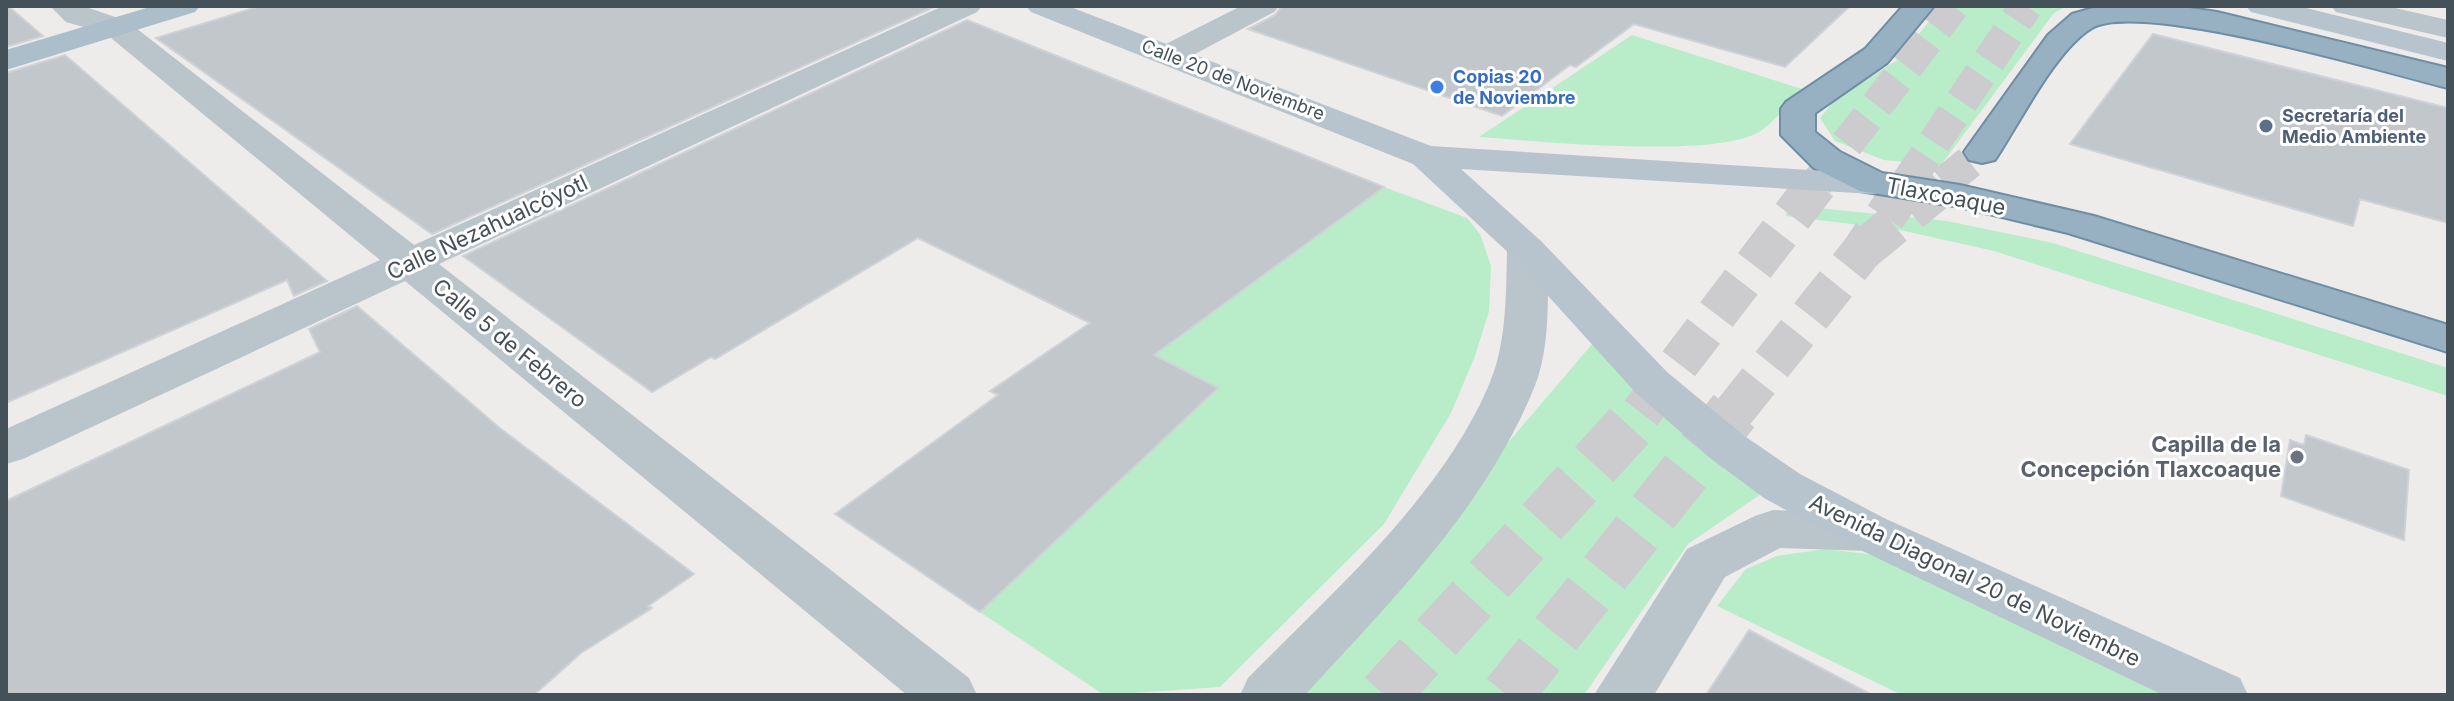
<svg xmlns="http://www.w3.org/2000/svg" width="2454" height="701" viewBox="0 0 2454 701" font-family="Inter,sans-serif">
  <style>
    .green { fill: #b9ecc8 }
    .building { fill: #c2c7cb; stroke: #cfd2d7; stroke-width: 2 }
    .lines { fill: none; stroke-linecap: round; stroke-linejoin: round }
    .primary-tunnel-far2 { stroke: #ccccce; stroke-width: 33; stroke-dasharray: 33 16; stroke-linecap: butt }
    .primary-tunnel-far1 { stroke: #ccccce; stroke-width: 41; stroke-dasharray: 41 21; stroke-linecap: butt }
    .primary-tunnel { stroke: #ccccce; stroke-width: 52; stroke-dasharray: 52 26; stroke-linecap: butt }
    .trunk-tunnel-far1 { stroke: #ccccce; stroke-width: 33; stroke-dasharray: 33 16; stroke-linecap: butt }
    .trunk-tunnel { stroke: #ccccce; stroke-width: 41; stroke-dasharray: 41 21; stroke-linecap: butt }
    .trunk-casing { stroke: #6f8ea5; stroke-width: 4 }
    .minor { fill: #b9c4cb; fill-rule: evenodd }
    .tertiary { fill: #b9c4cb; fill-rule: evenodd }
    .secondary { fill: #b7c4cd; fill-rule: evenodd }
    .primary { fill: #abbeca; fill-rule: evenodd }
    .trunk { fill: #97b0c2; fill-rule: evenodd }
    .shop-dot { fill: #3f7fe0; stroke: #fff; stroke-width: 3 }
    .service-dot { fill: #5c6f8a; stroke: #fff; stroke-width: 3 }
    .worship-dot { fill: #6b7280; stroke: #fff; stroke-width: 3 }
    .labels { text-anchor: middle; stroke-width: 6; stroke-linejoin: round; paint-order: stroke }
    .far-shop-label { font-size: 18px; font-weight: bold; fill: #366cbe; stroke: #fff; text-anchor: start }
    .far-street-label { font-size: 18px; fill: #445158; stroke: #fff }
    .far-service-label { font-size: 18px; font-weight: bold; fill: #4e5e75; stroke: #fff; text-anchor: start }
    .street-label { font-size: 22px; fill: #445158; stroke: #fff }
    .worship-label { font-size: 22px; font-weight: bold; fill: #5b616d; stroke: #fff; text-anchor: end }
  </style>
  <rect width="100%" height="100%" fill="#eeebeb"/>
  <path class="green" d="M 1942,6 L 2067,6 L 2054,13 L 1941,165 L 1884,160 L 1835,141 L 1820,118 L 1835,100 L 1896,61 Z
    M 1632,35 L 1802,89 C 1789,102 1775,122 1759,132 C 1713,159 1538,141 1479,137 Z
    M 1384,187 L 1467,218 L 1480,234 L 1491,266 L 1489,311 L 1475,356 L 1451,413 L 1384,524 L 1220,687 L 1104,695 L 980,612 L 1218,389 L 1154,355 Z
    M 1788,205 L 1947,221 L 2053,243 L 2448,368 L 2448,396 L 1994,251 L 1900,230 L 1786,216 Z
    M 1593,343 L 1761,494 L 1688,544 L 1584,695 L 1293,695 Z
    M 1826,549 L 1874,555 L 2181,695 L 1902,695 L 1717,606 L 1746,569 L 1777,556 Z"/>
  <path class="building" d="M 6,6 L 8,6 L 43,36 L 6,47 Z
    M 260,6 L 933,6 L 934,7 L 432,234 L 156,38 Z
    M 1282,6 L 1850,6 L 1785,67 L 1634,24 L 1576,67 L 1570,65 L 1502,116 L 1248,29 L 1275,15 Z
    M 967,20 L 1384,187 L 1154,355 L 1218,388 L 980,612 L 835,514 L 998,395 L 990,391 L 1090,323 L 918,238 L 715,359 L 711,357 L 652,392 L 463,256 Z
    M 2153,34 L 2448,108 L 2448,223 L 2360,199 L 2353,226 L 2070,144 Z
    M 65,55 L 327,281 L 294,296 L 287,280 L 6,403 L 6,73 Z
    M 357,306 L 501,429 L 694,574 L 648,606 L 652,608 L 581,653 L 534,695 L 6,695 L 6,501 L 320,352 L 309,329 Z
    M 2306,435 L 2409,470 L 2404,540 L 2281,496 L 2290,440 L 2304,445 Z
    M 1749,630 L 1872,695 L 1706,695 Z"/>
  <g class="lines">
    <path class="primary-tunnel-far2" d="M 1817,183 L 1953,6
      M 1907,183 L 2026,6"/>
    <path class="primary-tunnel-far1" d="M 1641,413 L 1819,181
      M 1733,413 L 1862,251 L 1909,181"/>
    <path class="primary-tunnel" d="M 1384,695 L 1643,411
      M 1507,695 L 1734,411"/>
    <path class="trunk-tunnel-far1" d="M 1944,183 L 1982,152"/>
    <path class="trunk-tunnel" d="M 1862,251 L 1947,181"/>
    <defs>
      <path id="trunk" d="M 1903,6 L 1934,6 L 1887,63 L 1815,113 L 1815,132 L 1840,152 L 1882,173 L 1960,185 L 2094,216 L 2448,325 L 2448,352 L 2068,233 L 1960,207 L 1860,191 L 1814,168 L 1781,135 L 1781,109 L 1786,102 L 1865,49 Z
        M 2100,6 L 2176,6 L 2217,12 L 2448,68 L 2448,88 C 2384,72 2141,0 2092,28 C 2056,49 2019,124 1995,160 L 1982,163 L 1969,160 L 1964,152 L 2048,35 L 2072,14 Z"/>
    </defs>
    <use href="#trunk" class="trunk-casing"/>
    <path class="minor" d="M 50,6 L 83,6 L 127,21 L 414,245 L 943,6 L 982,6 L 977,12 L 439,264 L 969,678 L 977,695 L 907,695 L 405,281 L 23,459 L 6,464 L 6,429 L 380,260 L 105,33 L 66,22 Z
      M 1241,6 L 1279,6 L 1274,12 L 1180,62 L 1169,64 L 1158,62 L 1153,55 L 1158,48 Z
      M 2331,6 L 2386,6 L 2448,20 L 2448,38 L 2336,12 Z"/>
    <path class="tertiary" d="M 1527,237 L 1541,241 L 1547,249 C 1548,293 1551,347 1534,388 C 1485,508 1391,601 1305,695 L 1240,695 L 1248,678 C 1332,593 1440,498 1488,387 C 1507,345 1506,294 1507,249 L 1513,241 Z
      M 1773,510 L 1868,513 L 1886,519 L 1894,532 L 1886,545 L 1868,551 L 1780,548 L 1725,577 L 1654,695 L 1594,695 L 1687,549 L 1755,516 Z"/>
    <path class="secondary" d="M 1026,6 L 1068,6 L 1431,146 L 1886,175 L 1891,183 L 1886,191 L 1873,194 L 1461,169 L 1541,241 L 1667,372 L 1743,435 L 1800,474 L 1886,519 L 2240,678 L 2248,695 L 2163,695 L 1850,545 L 1764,498 L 1709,457 L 1635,392 L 1513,257 L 1413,164 L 1031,12 Z
      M 2246,6 L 2298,6 L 2448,43 L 2448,61 L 2251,12 Z"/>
    <path class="primary" d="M 153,6 L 200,6 L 195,12 L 6,70 L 6,50 Z"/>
    <use href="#trunk" class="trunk"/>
  </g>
  <circle class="shop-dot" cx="1437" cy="87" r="8"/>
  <circle class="service-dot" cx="2266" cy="126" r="8"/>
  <circle class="worship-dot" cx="2297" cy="457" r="8"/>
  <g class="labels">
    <g class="far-shop-label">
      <text x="1453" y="83">Copias 20<tspan x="1453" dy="21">de Noviembre</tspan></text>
    </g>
    <g class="far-street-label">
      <text transform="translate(1233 80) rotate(21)" y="6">Calle 20 de Noviembre</text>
    </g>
    <g class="far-service-label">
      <text x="2282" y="122">Secretaría del<tspan x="2282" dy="21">Medio Ambiente</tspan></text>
    </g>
    <g class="street-label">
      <text transform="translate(1946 196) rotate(11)" y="8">Tlaxcoaque</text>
      <text transform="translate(487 227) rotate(-25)" y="8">Calle Nezahualcóyotl</text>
      <text transform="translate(510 343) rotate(39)" y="8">Calle 5 de Febrero</text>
      <text transform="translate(1975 580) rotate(26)" y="8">Avenida Diagonal 20 de Noviembre</text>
    </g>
    <g class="worship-label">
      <text x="2281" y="452">Capilla de la<tspan x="2281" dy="25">Concepción Tlaxcoaque</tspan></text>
    </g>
  </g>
  <rect width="2454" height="701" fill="none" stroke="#445158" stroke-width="16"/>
</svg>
